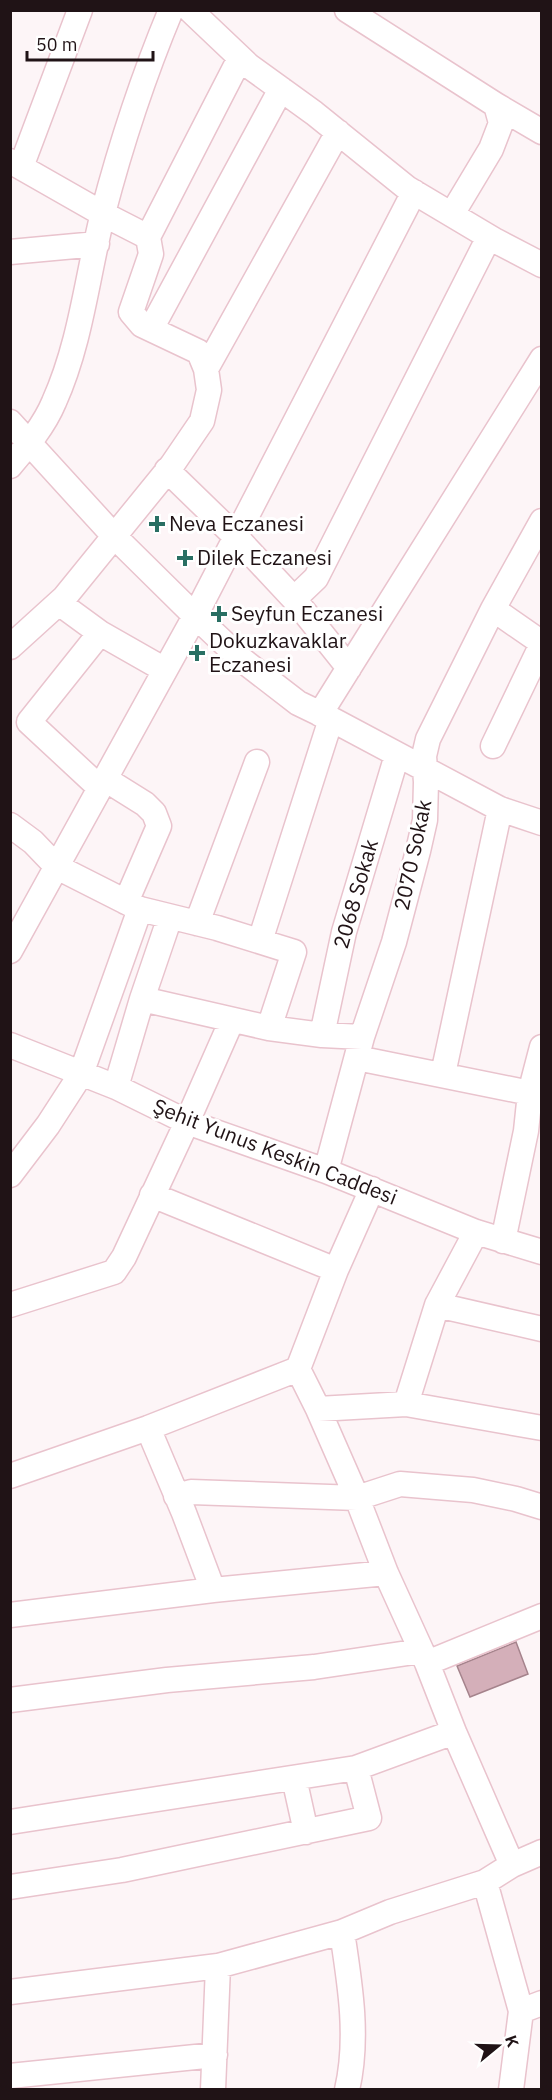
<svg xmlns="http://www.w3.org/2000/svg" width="552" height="2100" viewBox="0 0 552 2100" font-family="'IBM Plex Sans',sans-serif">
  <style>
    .building { fill: #d4afb9; stroke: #a5838c; stroke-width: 1.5 }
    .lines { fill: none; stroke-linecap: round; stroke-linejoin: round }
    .minor-casing { stroke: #e9c3cd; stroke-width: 27 }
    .minor { stroke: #fff; stroke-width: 24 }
    .poi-dot { fill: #296f63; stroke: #fff; stroke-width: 2 }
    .labels { text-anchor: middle; stroke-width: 6; stroke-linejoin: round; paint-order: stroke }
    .poi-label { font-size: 21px; fill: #201316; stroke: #fff; text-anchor: start }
    .street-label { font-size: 21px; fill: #201316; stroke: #fff }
  </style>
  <rect width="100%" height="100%" fill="#fdf5f7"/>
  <path class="building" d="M 516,1642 L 528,1674 L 470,1697 L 457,1666 Z"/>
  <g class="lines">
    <defs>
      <path id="minor" d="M 190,10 L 249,66 L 314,113 L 407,188 L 496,241 L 542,265
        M 347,10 L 496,105 L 501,123 L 491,149 L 452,214
        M 496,105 L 542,132
        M 10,161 L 103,214 L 148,237 L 151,254 L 131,312 L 142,325 L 199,352 L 206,369 L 209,390 L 202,421 L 172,465 L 64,598 L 10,647
        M 21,167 L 80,10
        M 148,237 L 240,58
        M 10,252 L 97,244
        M 151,329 L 281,89
        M 206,369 L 338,132
        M 10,422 L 114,536 L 188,609 L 241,659 L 298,703 L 331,719 L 500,809 L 542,823
        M 10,466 C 26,447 44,426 54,402 C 81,342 87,277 103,213 C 121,144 143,77 171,10
        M 167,470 L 236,537 L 294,599 L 349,668
        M 294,599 L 316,578 L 489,237
        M 59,603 L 100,633 L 165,670
        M 493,609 L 542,643
        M 320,714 L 542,359
        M 493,746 L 542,644
        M 105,779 L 145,804 L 154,813 L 159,826 L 126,902
        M 100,788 L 29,722 L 100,633
        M 10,825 L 33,842 L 57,867 L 140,909 L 217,928 L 294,952 L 269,1028
        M 197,923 L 257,762
        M 260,941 L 331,719
        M 10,951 L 195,616 L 414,192
        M 142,999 L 269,1028 L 322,1035 L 362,1037
        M 322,1035 L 344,932 L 397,755
        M 10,1045 L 116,1087 L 187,1122 L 326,1171 L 476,1232 L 542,1252
        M 357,1058 L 530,1093
        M 443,1074 L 500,809
        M 116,1087 L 142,999 L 170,917
        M 326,1171 L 362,1037 L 394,942 L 418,851 L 425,820 L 426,782 L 424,756 L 428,739 L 493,609 L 542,521
        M 10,1175 L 48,1125 L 81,1074 L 140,909
        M 152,1195 L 336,1270
        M 503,1241 L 526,1131 L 530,1093 L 542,1047
        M 10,1305 L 114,1272 L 124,1257 L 187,1122 L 232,1020
        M 437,1305 L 542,1329
        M 298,1369 L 318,1409 L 357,1498 L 386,1573 L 427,1663 L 454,1732 L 512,1865
        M 406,1404 L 437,1305 L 476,1232
        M 318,1409 L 406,1404 L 542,1428
        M 148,1428 L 184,1513 L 213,1590
        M 10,1476 L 148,1428 L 298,1369 L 336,1270 L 372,1189
        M 176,1496 L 191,1492 L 357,1498 L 400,1484 L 473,1490 L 516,1499 L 542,1507
        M 10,1615 L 213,1590 L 386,1573
        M 427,1663 L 542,1616
        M 10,1700 L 167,1680 L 314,1667 L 421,1651
        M 294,1778 L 306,1832
        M 10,1822 L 356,1768 L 454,1732
        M 485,1882 L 521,2011 L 511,2090
        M 10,1887 L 122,1870 L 369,1818 L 356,1768
        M 342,1932 C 350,1984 359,2038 347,2090
        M 10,1992 L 218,1966 L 342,1932 L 390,1912 L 485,1882 L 512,1865 L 542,1852
        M 521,2011 L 542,2003
        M 10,2076 L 215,2055
        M 213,2090 L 218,1966"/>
    </defs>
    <use href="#minor" class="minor-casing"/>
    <use href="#minor" class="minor"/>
  </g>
  <g class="poi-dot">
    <path d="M154 515h6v6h6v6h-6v6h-6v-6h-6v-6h6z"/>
    <path d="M182 549h6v6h6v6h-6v6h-6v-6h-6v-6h6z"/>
    <path d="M216 605h6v6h6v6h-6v6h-6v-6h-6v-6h6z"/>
    <path d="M194 644h6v6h6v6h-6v6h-6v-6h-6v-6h6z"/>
  </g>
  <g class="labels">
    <g class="poi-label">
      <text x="169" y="531">Neva Eczanesi</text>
      <text x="197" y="565">Dilek Eczanesi</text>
      <text x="231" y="621">Seyfun Eczanesi</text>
      <text x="209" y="648">Dokuzkavaklar<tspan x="209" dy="24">Eczanesi</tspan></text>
    </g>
    <g class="street-label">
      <text transform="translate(413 855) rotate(-78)" y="7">2070 Sokak</text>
      <text transform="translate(356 894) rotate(-74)" y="7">2068 Sokak</text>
      <text transform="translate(275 1152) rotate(21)" y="7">Şehit Yunus Keskin Caddesi</text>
    </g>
  </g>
  <rect width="552" height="2100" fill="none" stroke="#201316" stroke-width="24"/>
  <g transform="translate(498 2046) rotate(71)" stroke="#ffffff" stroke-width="4.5" paint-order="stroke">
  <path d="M0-4.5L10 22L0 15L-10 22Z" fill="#201316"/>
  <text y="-9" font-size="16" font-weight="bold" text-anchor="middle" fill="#201316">K</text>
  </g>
  <path d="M27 51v9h126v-9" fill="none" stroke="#201316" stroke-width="3"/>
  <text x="36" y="51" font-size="18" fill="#201316" stroke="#ffffff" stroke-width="4.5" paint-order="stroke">50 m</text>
</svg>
